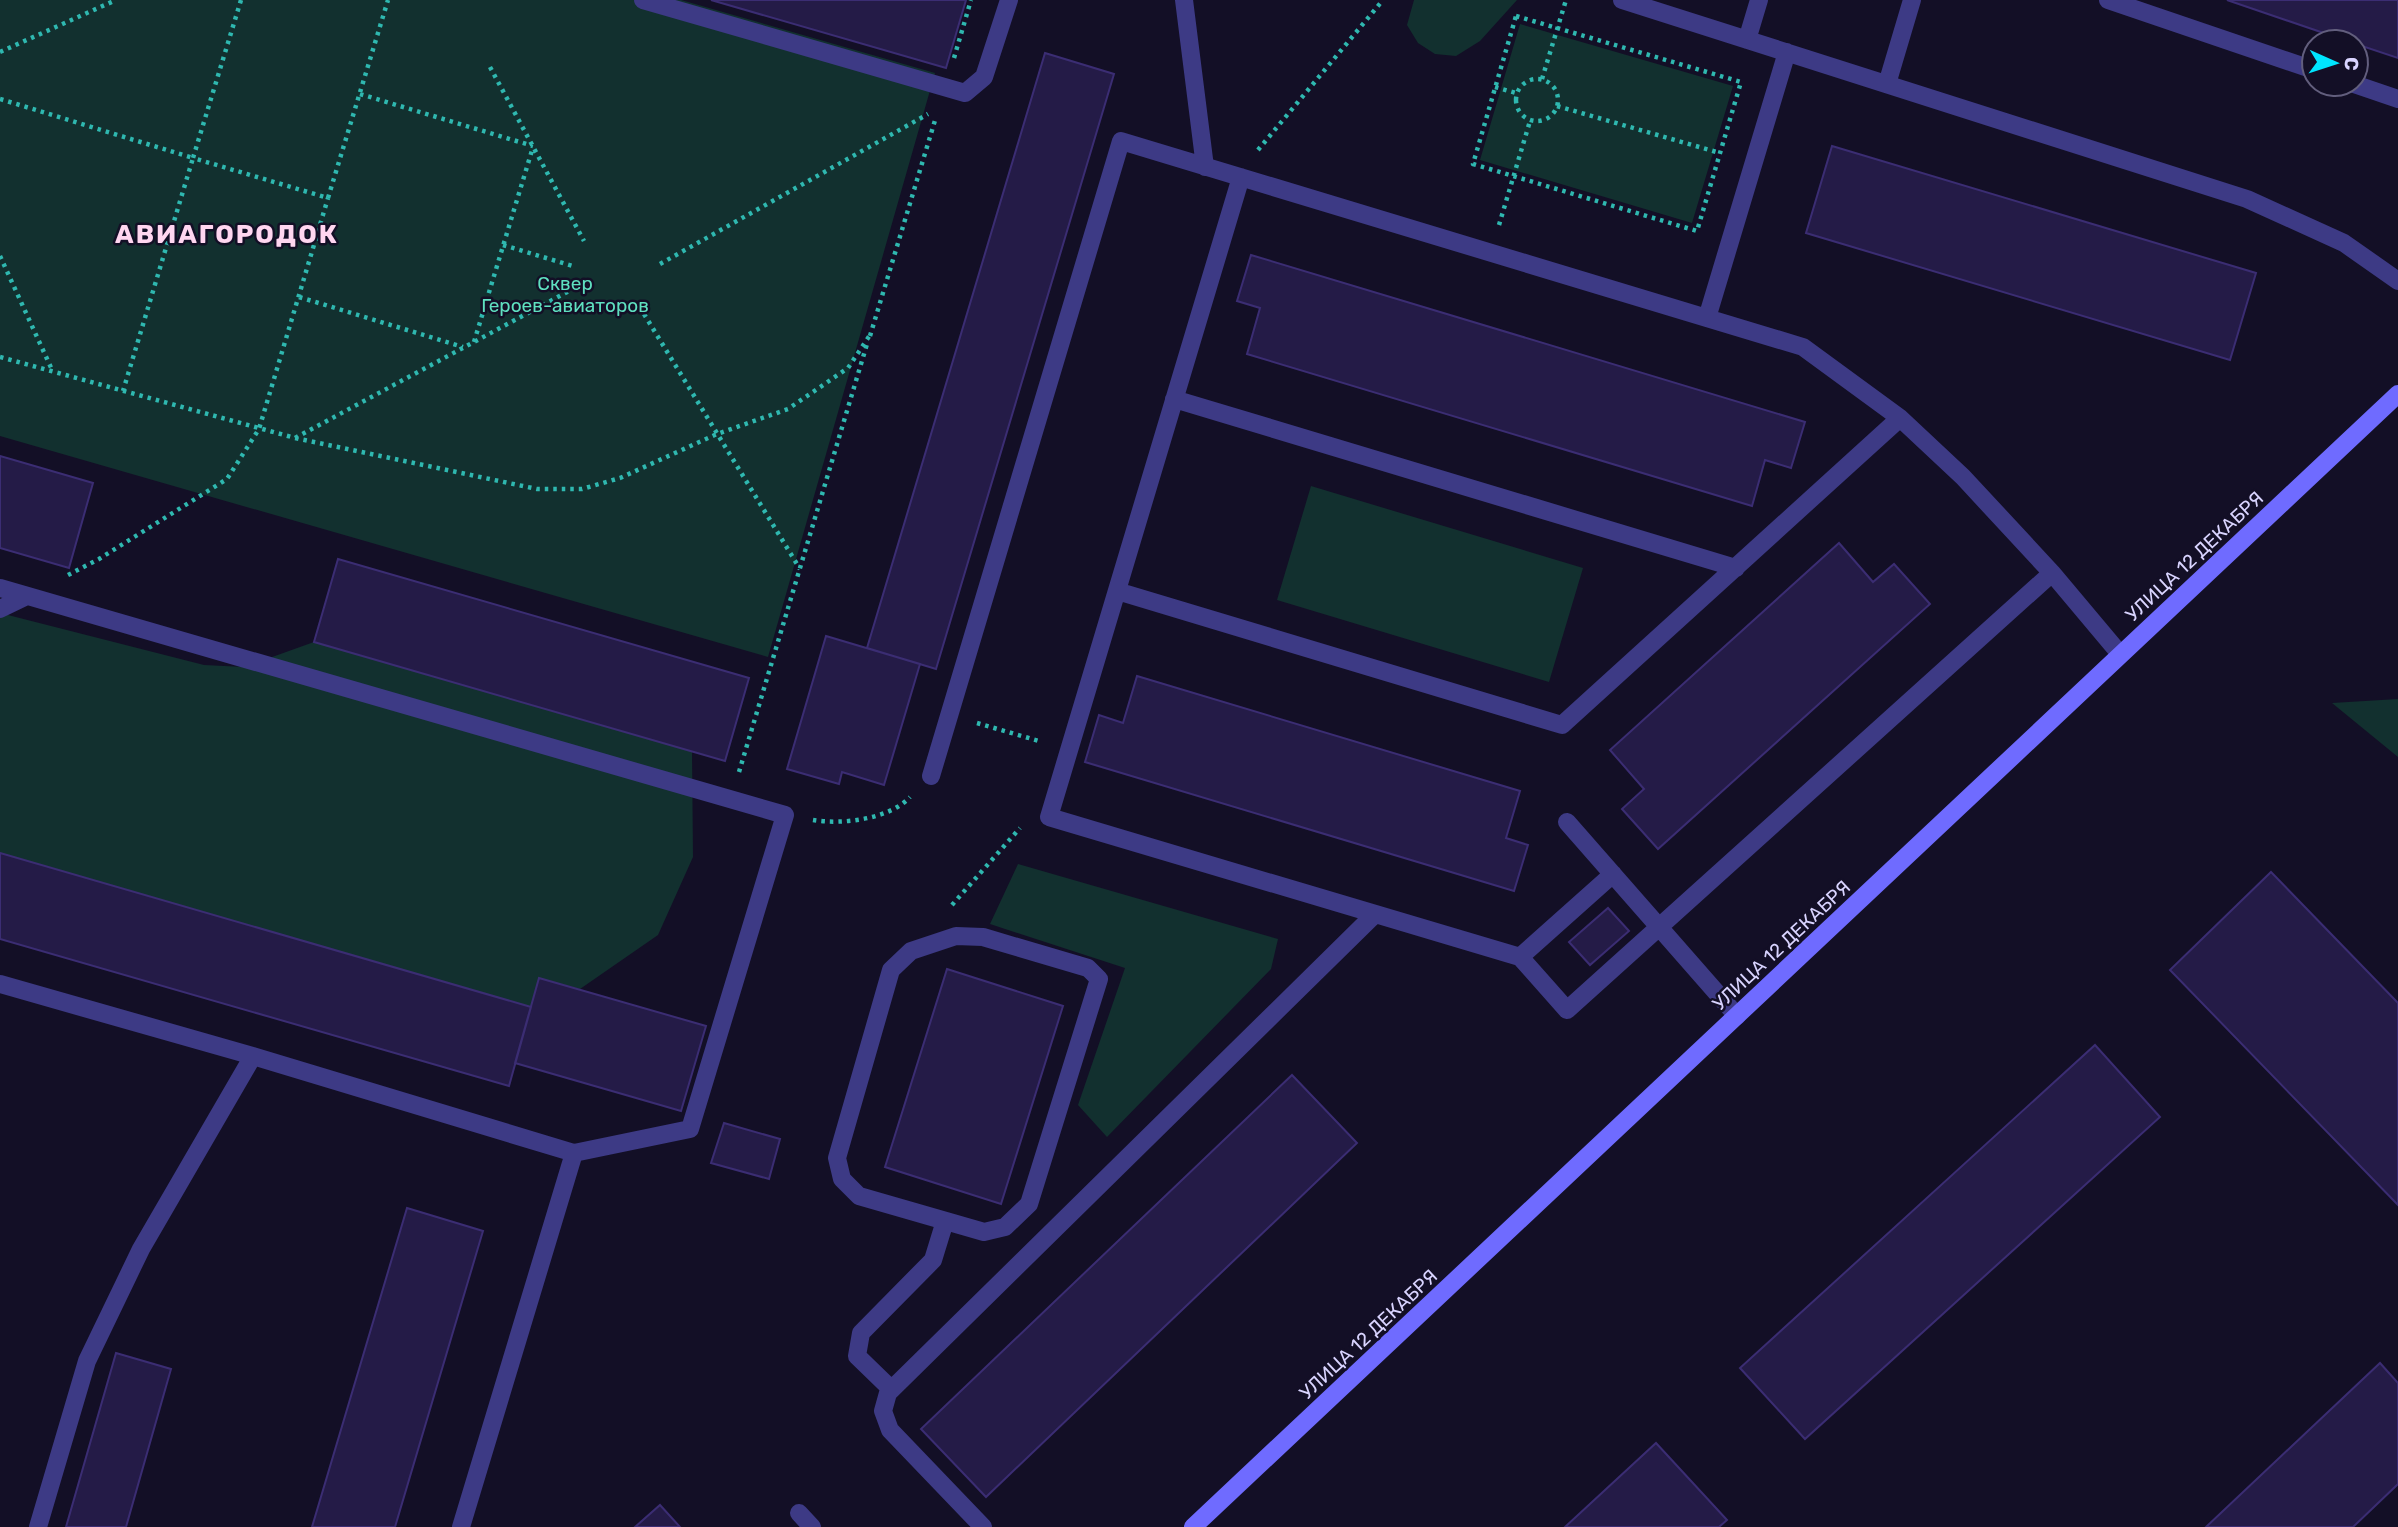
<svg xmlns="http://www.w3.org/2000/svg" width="2398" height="1527" viewBox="0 0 2398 1527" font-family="Rubik,sans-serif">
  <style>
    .green { fill: #12302f }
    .building { fill: #241b47; stroke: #3b2d73; stroke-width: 2 }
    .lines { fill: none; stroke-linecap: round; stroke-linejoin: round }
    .path { stroke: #2fb8b0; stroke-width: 4.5; stroke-dasharray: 3.5 5; stroke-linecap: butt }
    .lane { stroke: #3d3a85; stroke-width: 18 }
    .secondary { stroke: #6f6bff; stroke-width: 18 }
    .labels { text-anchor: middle; stroke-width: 5; stroke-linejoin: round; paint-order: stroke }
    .park-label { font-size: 19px; fill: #5fe0c0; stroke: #130f26 }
    .street-label { font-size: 19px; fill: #d9d4ff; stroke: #130f26 }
    .district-label { font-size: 26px; font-weight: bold; letter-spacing: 2px; fill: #ffd6f0; stroke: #130f26 }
  </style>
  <rect width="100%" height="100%" fill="#130f26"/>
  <path class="green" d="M 0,0 L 681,0 L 935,73 L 768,657 L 0,436 Z
    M 1414,0 L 1517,0 L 1480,41 L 1456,56 L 1435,54 L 1418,43 L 1407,25 Z
    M 1520,24 L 1733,86 L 1692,223 L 1480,160 Z
    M 1311,486 L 1583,568 L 1549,682 L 1277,600 Z
    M 0,613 L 204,665 L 244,667 L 314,642 L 692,751 L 693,857 L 658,935 L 580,989 L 539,978 L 531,1007 L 0,853 Z
    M 2398,699 L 2398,757 L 2332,703 Z
    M 1018,864 L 1278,939 L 1271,969 L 1107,1137 L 1078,1105 L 1125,968 L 990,924 Z"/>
  <path class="building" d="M 711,0 L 966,0 L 946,68 Z
    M 2227,0 L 2398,0 L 2398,58 L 2356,44 L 2356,42 L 2350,42 Z
    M 1045,53 L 1114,74 L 936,669 L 867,648 Z
    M 1832,146 L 2256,273 L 2230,360 L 1806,233 Z
    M 1251,255 L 1805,422 L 1791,468 L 1765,460 L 1752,506 L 1247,354 L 1260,308 L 1237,301 Z
    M 0,456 L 93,483 L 69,568 L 0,548 Z
    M 1839,543 L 1873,582 L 1894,564 L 1930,604 L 1658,849 L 1622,809 L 1644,789 L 1610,750 Z
    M 338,559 L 749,678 L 725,761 L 314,642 Z
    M 826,636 L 920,664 L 884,785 L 842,772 L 839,784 L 787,769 Z
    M 1137,676 L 1520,791 L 1506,838 L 1528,845 L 1514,891 L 1085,762 L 1099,715 L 1123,723 Z
    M 0,853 L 531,1007 L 509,1086 L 0,939 Z
    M 2271,872 L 2398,1003 L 2398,1205 L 2170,970 Z
    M 1608,908 L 1629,931 L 1590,965 L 1569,942 Z
    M 947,969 L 1063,1006 L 1001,1204 L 885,1167 Z
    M 539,978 L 706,1026 L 681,1111 L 515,1063 Z
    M 2095,1045 L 2160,1117 L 1805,1439 L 1740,1368 Z
    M 1292,1075 L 1357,1143 L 986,1497 L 921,1429 Z
    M 724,1123 L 780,1139 L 769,1179 L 711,1163 Z
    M 407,1208 L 483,1231 L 395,1527 L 312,1527 Z
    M 116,1353 L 171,1369 L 126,1527 L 66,1527 Z
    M 2380,1363 L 2398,1383 L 2398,1484 L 2353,1527 L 2206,1527 Z
    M 1656,1443 L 1727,1520 L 1719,1527 L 1565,1527 Z
    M 660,1505 L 680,1527 L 635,1527 Z"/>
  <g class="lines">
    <path class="path" d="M 241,0 L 193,158 L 328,198 L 388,0
      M 1516,16 L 1741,82 L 1697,231 L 1473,164 Z
      M 0,52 L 116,0
      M 954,58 L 971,0
      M 490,67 L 584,241
      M1516 100a21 21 0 1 1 42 0a21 21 0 1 1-42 0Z
      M 1542,79 L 1566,0
      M 1495,87 L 1516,93
      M 360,94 L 533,146
      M 0,99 L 193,158 L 123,391
      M 1557,106 L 1720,153
      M 1258,150 L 1383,0
      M 1499,225 L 1530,121
      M 503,245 L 576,267
      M 0,256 L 53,372
      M 660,264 L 928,114
      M 299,297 L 463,347
      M 644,314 L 800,569
      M 870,336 L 936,117
      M 474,342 L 533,147
      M 0,357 L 295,438 L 537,489 L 582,489 L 620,478 L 717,434 L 788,409 L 848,368 L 870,335
      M 295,438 L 569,291
      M 68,575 L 99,559 L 227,479 L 259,429 L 328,198
      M 977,723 L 1039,741
      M 739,772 L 867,344
      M 813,820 C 842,825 890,819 910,797
      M 952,905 L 1020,828"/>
    <path class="lane" d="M 643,0 L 965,93 L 984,77 L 1009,0
      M 1184,0 L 1205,167
      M 1622,0 L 2247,199 L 2344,243 L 2398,281
      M 2108,0 L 2314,70
      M 1747,40 L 1759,0
      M 1887,84 L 1912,0
      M 2354,84 L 2398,99
      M 1241,177 L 1049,817 L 1520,957 L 1567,1010 L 2052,573
      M 1707,318 L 1787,52
      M 1174,399 L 1736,568
      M 0,588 L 785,815 L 690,1129 L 574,1153 L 253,1056 L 0,984
      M 1117,591 L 1562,725 L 1900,418
      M 0,609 L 27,596
      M 931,776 L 1121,141 L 1803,347 L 1900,418 L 1963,477 L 2052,573 L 2120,654
      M 1567,822 L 1737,1016
      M 956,936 L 983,937 L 1088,968 L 1099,979 L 1029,1204 L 1005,1227 L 984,1232 L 859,1196 L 842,1179 L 837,1158 L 891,970 L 911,951 Z
      M 1520,957 L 1613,874
      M 891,1389 L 857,1356 L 861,1333 L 933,1260 L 945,1221
      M 799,1513 L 812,1527
      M 38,1527 L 87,1361 L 141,1249 L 253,1056
      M 461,1527 L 574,1153
      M 983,1527 L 890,1430 L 883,1411 L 888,1393 L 1375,914"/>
    <path class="secondary" d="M 1193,1527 L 2398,394"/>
  </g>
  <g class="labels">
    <g class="park-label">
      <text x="565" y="290">Сквер<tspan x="565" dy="22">Героев-авиаторов</tspan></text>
    </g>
    <g class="street-label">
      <text transform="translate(2194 556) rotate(-43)" y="7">УЛИЦА 12 ДЕКАБРЯ</text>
      <text transform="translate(1781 945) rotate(-43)" y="7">УЛИЦА 12 ДЕКАБРЯ</text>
      <text transform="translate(1368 1334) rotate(-43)" y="7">УЛИЦА 12 ДЕКАБРЯ</text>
    </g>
    <g class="district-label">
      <text x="227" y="243">АВИАГОРОДОК</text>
    </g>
  </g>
  <g transform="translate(2335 63) rotate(93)"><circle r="33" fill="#130f26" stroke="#625e7d" stroke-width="2"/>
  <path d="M0-5L12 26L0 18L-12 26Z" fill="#00e5ff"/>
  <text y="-10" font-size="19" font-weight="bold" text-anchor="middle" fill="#d9d4ff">С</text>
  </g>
</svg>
